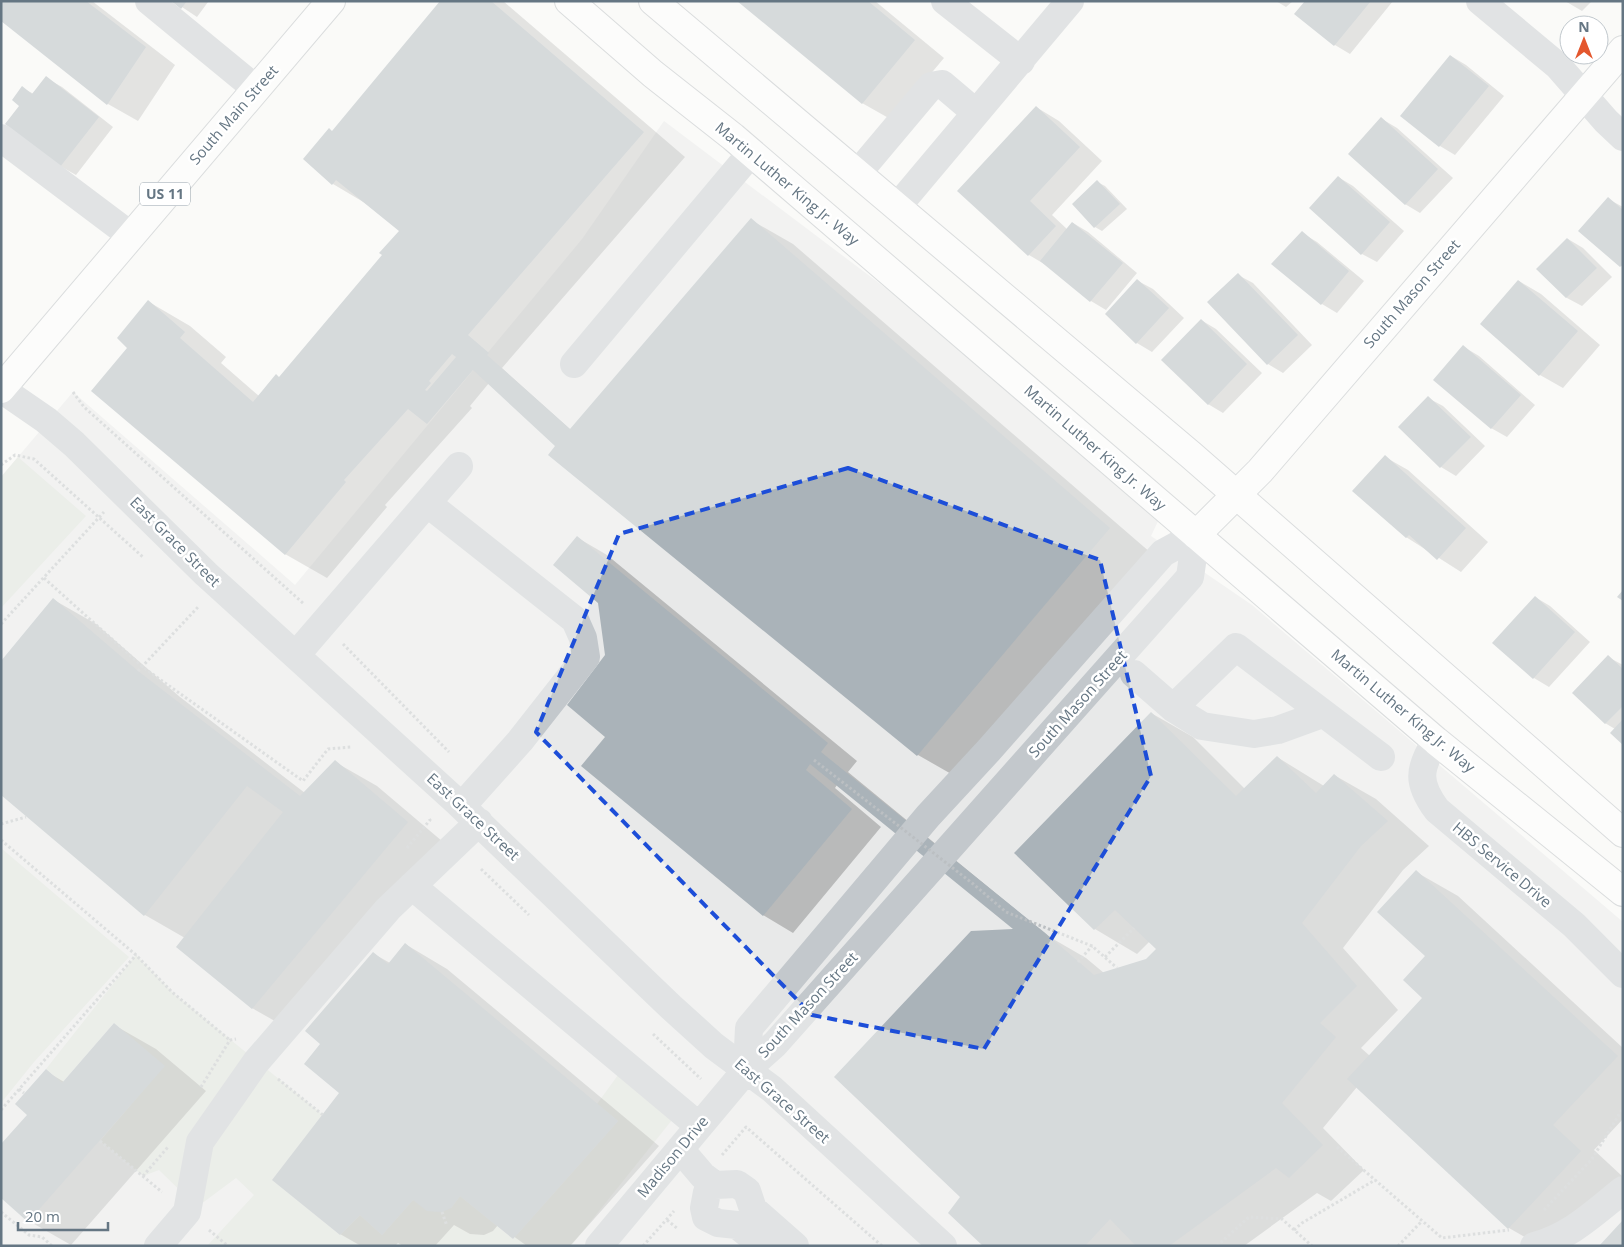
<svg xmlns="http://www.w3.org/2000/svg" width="1624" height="1247" viewBox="0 0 1624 1247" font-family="'Open Sans',sans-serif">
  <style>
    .built { fill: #e8e9e9 }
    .green { fill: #dadfd7 }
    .shadow { fill: #0003 }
    .building { fill: #aab3b9; fill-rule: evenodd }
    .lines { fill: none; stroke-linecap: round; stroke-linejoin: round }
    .major-casing { stroke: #b5babe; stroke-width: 30 }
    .path { stroke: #bbbfc2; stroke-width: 3; stroke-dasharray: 2.5 2.5; stroke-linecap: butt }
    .minor { stroke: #c3c8cc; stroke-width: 28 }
    .major { stroke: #fff; stroke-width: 28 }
    .path-bridge { stroke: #bbbfc2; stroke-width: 3; stroke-dasharray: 2.5 2.5; stroke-linecap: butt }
    .marked { fill: none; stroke: #1d4ed8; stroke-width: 4; stroke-dasharray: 10 6; stroke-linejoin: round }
    .labels { text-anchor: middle; stroke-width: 5; stroke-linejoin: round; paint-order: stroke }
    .shield { fill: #fff; stroke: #939fa8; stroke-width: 1 }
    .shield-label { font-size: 14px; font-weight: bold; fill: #657683 }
    .street-label { font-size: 15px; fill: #657683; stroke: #fff }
  </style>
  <rect width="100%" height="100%" fill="#fafaf8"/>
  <path class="built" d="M 664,121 L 997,372 L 1160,517 L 1151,536 L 1252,605 L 1623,922 L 1623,1246 L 1,1246 L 1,477 L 73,392 L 295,585 L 582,239 Z"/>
  <path class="green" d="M 18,457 L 86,516 L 1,608 L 1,477 Z
    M 1,848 L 129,957 L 34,1062 L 1,1103 Z
    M 136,955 L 172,992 L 323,1115 L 273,1180 L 340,1235 L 360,1215 L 382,1235 L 413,1200 L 451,1208 L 460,1196 L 513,1239 L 618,1121 L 597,1104 L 626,1064 L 680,1110 L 571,1246 L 207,1246 L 254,1195 L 236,1178 L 197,1207 L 159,1170 L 143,1176 L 100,1141 L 164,1066 L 114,1023 L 62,1083 L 46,1069 Z"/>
  <path class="shadow" d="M 1,1 L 92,1 L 175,65 L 138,121 L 108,104 L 1,20 Z
    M 173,1 L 208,1 L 208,2 L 197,17 Z
    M 442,1 L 503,1 L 685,157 L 502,368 L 571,430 L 751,220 L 793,244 L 1151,553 L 960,779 L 918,755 L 549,455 L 557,446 L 489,383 L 470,406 L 472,408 L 385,505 L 387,507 L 327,578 L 285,554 L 129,348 L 149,302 L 190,326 L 226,357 L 221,363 L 259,396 L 280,378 L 384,255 L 401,231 L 365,203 L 333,184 L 305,158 L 333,132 Z
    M 739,1 L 875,1 L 944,58 L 892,120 L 862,103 Z
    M 1276,1 L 1293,1 L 1286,7 Z
    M 1306,1 L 1393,1 L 1350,54 L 1335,45 Z
    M 1565,1 L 1592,1 L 1582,11 Z
    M 1451,56 L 1466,65 L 1504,96 L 1455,155 L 1440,146 L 1402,116 Z
    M 46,78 L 62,87 L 113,127 L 76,175 L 60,166 L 21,106 L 22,88 L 34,94 Z
    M 1036,107 L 1059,121 L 1102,161 L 1052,215 L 1068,230 L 1073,223 L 1088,232 L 1137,273 L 1106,310 L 1091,301 L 1051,268 L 1029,255 L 959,191 Z
    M 1382,119 L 1397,128 L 1453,178 L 1420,213 L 1405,204 Z
    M 1338,177 L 1353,186 L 1404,231 L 1377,262 L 1362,254 Z
    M 1097,182 L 1105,186 L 1127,209 L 1102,231 L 1095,227 L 1073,204 Z
    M 1608,199 L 1623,207 L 1623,267 L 1621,266 Z
    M 1302,233 L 1317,242 L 1364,281 L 1337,313 L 1322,304 Z
    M 1568,239 L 1583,248 L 1612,277 L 1582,306 L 1567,298 L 1538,269 Z
    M 1238,275 L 1253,283 L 1312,345 L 1283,373 L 1268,364 Z
    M 1138,281 L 1153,289 L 1184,318 L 1152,352 L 1137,343 Z
    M 1519,281 L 1541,294 L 1600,345 L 1563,388 L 1540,375 L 1481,324 Z
    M 1201,320 L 1216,329 L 1262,373 L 1223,413 L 1208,404 Z
    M 1464,347 L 1479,356 L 1535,405 L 1507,437 L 1491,428 Z
    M 1428,398 L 1443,406 L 1485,446 L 1456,476 L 1441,467 L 1400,427 Z
    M 1385,457 L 1408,470 L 1488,542 L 1461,572 L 1406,537 Z
    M 578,538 L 607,555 L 857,761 L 848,772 L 1048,936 L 1086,958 L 1104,973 L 1147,960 L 1158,949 L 1150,941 L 1137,954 L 1095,929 L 1015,853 L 1151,713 L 1193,737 L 1245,789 L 1277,757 L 1324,786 L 1334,775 L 1376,799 L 1429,846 L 1403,870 L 1343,948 L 1398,1010 L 1361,1048 L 1370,1056 L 1424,998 L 1427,956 L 1416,872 L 1458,896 L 1623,1048 L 1623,1119 L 1594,1150 L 1622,1176 L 1556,1246 L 1540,1246 L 1509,1228 L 1357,1087 L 1323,1128 L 1364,1170 L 1331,1201 L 1317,1193 L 1244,1246 L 985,1246 L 962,1197 L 1017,930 L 837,785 L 835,788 L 881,827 L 793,933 L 763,915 L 607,736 L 606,656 L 599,603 Z
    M 1535,597 L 1550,606 L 1590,642 L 1549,687 L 1534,678 L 1494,642 Z
    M 54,600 L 96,624 L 180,697 L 305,793 L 335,762 L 377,786 L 449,847 L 294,1032 L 252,1008 L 185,938 L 145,915 L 1,792 Z
    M 1608,657 L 1623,665 L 1623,743 L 1615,729 L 1605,723 Z
    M 405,944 L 447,969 L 659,1146 L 570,1246 L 527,1246 L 498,1225 L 493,1231 L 484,1235 L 470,1234 L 454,1225 L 435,1246 L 403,1246 L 398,1243 L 395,1246 L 361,1246 L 340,1234 L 340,1092 L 321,1044 L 374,954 L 390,963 Z
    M 114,1025 L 156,1049 L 206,1091 L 71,1245 L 29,1221 L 1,1197 L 46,1071 L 64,1082 Z"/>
  <path class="building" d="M 1,1 L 86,1 L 146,47 L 107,105 L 1,21 Z
    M 171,1 L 187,1 L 181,9 Z
    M 440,1 L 491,1 L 644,132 L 468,335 L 489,353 L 487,355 L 570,429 L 751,218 L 1110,528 L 917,756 L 548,455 L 555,446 L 473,370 L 427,424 L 408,409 L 344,480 L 346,482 L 285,555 L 91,391 L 127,348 L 117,338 L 148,300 L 185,332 L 180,338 L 253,402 L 276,374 L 279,377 L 382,255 L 379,253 L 399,231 L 336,180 L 332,185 L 303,159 L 329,128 L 332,131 ZM 452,354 L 456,357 L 427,391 L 425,390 L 431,383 L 429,381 Z
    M 737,1 L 868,1 L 915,40 L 862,104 Z
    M 1305,1 L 1371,1 L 1334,46 L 1294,14 Z
    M 1450,55 L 1489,86 L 1439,147 L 1400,116 Z
    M 46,76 L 99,117 L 60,167 L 5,124 L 19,106 L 12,100 L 22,86 L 32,94 Z
    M 1036,106 L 1080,147 L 1030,201 L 1056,226 L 1028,256 L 957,191 Z
    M 1381,117 L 1438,169 L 1405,205 L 1348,154 Z
    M 1338,176 L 1390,222 L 1361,255 L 1309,208 Z
    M 1097,180 L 1120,204 L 1094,228 L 1072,204 Z
    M 1608,197 L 1623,210 L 1623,264 L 1620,267 L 1578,231 Z
    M 1072,222 L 1123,263 L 1090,302 L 1040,261 Z
    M 1302,231 L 1349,271 L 1321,305 L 1271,264 Z
    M 1567,238 L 1597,268 L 1566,298 L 1536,269 Z
    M 1238,273 L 1298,335 L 1267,365 L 1207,302 Z
    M 1137,279 L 1169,308 L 1136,344 L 1105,314 Z
    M 1518,280 L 1578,331 L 1539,376 L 1480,324 Z
    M 1201,319 L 1247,364 L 1208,405 L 1161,360 Z
    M 1463,345 L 1521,395 L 1491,429 L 1433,380 Z
    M 1428,396 L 1471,437 L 1440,468 L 1398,427 Z
    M 1385,455 L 1466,528 L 1437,560 L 1409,535 L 1406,538 L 1352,491 Z
    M 577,536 L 828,743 L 821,752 L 1044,932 L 1094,975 L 1146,959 L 1156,949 L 1115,910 L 1094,930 L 1014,853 L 1151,712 L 1236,796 L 1277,756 L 1316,793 L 1334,774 L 1388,821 L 1361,846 L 1302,923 L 1357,986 L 1320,1023 L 1336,1037 L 1282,1103 L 1323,1145 L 1289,1178 L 1276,1168 L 1169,1246 L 1136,1246 L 1110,1219 L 1085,1246 L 983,1246 L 948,1213 L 960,1197 L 834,1077 L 971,931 L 1013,929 L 810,764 L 806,770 L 852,809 L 763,916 L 581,766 L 605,737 L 567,705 L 605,655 L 598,603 L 553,565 Z
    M 1623,590 L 1623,601 L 1617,597 Z
    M 1535,596 L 1575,632 L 1533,679 L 1492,643 Z
    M 53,598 L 138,671 L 300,796 L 335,760 L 408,822 L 252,1009 L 176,947 L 283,812 L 247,786 L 144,916 L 1,795 L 1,661 Z
    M 1608,655 L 1623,669 L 1623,706 L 1605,724 L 1572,693 Z
    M 1623,719 L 1623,745 L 1610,733 Z
    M 1416,870 L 1618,1056 L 1553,1125 L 1581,1151 L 1508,1229 L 1347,1079 L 1422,998 L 1403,980 L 1425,956 L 1377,912 Z
    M 405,943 L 618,1121 L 513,1239 L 460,1196 L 451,1208 L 442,1212 L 427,1211 L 413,1200 L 382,1235 L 360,1215 L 340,1235 L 272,1180 L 339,1093 L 304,1064 L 320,1044 L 305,1031 L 373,952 L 388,964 Z
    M 114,1023 L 165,1066 L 28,1222 L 1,1198 L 1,1144 L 27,1115 L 15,1104 L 46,1069 L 62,1083 Z
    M 1623,1220 L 1623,1246 L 1599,1246 Z"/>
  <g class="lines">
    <defs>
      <path id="major" d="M 569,1 L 653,74 L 733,137 L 1436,741 L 1623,892
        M 653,1 L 1191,455 L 1623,833
        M 1,389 L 331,1
        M 1196,535 L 1260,471 L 1623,50"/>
    </defs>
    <use href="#major" class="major-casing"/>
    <path class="path" d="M 73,392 L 84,407 L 304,604
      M 1,465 L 15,455 L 34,459 L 144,558
      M 44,578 L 144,668 L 303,781 L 328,749 L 351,747
      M 1,624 L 104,512
      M 343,644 L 449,752
      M 138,671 L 199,606
      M 1,824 L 26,817
      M 1,840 L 136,955 L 172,992 L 231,1041
      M 407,848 L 430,820 L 429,818
      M 481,869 L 529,915
      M 1105,957 L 1134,928
      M 1078,962 L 1092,946
      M 653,1034 L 701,1079
      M 278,1079 L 323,1115
      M 201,1087 L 230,1040 L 236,1039
      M 19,1089 L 24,1093
      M 1,1110 L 136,955
      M 100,1141 L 162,1192
      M 1337,1147 L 1442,1238 L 1509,1230
      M 722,1155 L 746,1127 L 882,1246
      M 143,1176 L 168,1147
      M 1544,1210 L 1592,1159 L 1623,1108
      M 1,1212 L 29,1235 L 42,1237 L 52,1246
      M 442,1212 L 447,1226
      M 667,1220 L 678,1229
      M 209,1230 L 228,1246
      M 1294,1230 L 1302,1223 L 1375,1180
      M 643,1246 L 674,1211
      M 1217,1246 L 1249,1217 L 1282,1219 L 1312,1246
      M 1398,1246 L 1422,1221"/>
    <path class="minor" d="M 149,1 L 256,89
      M 945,1 L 1021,61
      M 1480,1 L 1558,66 L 1606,121 L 1623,137
      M 1,138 L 130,235
      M 857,174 L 931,86 L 942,84 L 975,112
      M 897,207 L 1070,1
      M 574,364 L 751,153
      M 1,389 L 46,420 L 74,444 L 206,574 L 457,802 L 671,1007 L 714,1046 L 772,1089 L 943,1246
      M 427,503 L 575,620 L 583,638 L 586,657 L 520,741 L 462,806
      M 296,655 L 459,466
      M 1134,674 L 1173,708 L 1202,726 L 1254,734 L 1278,730 L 1322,714
      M 1173,708 L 1236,647 L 1381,757
      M 1436,741 C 1418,769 1417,783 1437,810 L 1574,925 L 1623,974
      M 412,886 L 699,1126
      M 747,1069 L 749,1028 L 928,816 L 989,750 L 1163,553 L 1196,535
      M 680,1149 L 703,1176 L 715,1185
      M 158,1246 L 187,1212 L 200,1142 L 256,1062 L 388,909 L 479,822
      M 599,1246 L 747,1069 L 775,1044 L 1190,577 L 1196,535
      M 763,1246 L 737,1225 L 718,1223 L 706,1217 L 704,1208 L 707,1192 L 715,1185 L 737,1184 L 747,1191 L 753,1209 L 795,1246
      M 1534,1246 C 1570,1237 1594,1213 1623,1190"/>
    <use href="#major" class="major"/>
    <path class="path-bridge" d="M 814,760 L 972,883 L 1006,912 L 1092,946 L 1117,968"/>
  </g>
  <path d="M0 0H1624V1247H0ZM 848,468 L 1100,560 L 1151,776 L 984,1049 L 812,1015 L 536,732 L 619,534 Z" fill="#fafaf8" fill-opacity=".55" fill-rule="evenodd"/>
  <path class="marked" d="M 848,468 L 1100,560 L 1151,776 L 984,1049 L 812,1015 L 536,732 L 619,534 Z"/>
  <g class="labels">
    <rect class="shield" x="140" y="182.5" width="50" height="23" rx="4"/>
    <g class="shield-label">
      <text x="165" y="199">US 11</text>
    </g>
    <g class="street-label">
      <text transform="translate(234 115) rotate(-49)" y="5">South Main Street</text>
      <text transform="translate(787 184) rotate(40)" y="5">Martin Luther King Jr. Way</text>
      <text transform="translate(1412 294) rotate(-49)" y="5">South Mason Street</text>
      <text transform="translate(1095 448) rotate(41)" y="5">Martin Luther King Jr. Way</text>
      <text transform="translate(175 542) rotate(45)" y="5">East Grace Street</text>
      <text transform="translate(1078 704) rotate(-48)" y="5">South Mason Street</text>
      <text transform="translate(1403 711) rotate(40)" y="5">Martin Luther King Jr. Way</text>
      <text transform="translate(473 817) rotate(43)" y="5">East Grace Street</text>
      <text transform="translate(1502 865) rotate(40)" y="5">HBS Service Drive</text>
      <text transform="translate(808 1005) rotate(-47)" y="5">South Mason Street</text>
      <text transform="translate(782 1101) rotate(41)" y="5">East Grace Street</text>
      <text transform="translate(673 1157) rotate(-50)" y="5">Madison Drive</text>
    </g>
  </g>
  <rect width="1624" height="1247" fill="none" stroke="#657683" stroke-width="5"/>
  <g transform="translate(1584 40)"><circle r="24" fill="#ffffff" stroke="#c1c8cd"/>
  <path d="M0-4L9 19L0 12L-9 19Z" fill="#e4572e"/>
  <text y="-8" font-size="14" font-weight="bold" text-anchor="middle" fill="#657683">N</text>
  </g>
  <path d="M18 1222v8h90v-8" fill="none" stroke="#657683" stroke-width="2.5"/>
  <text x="25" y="1222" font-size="15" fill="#657683" stroke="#ffffff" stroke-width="4" paint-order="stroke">20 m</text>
</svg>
